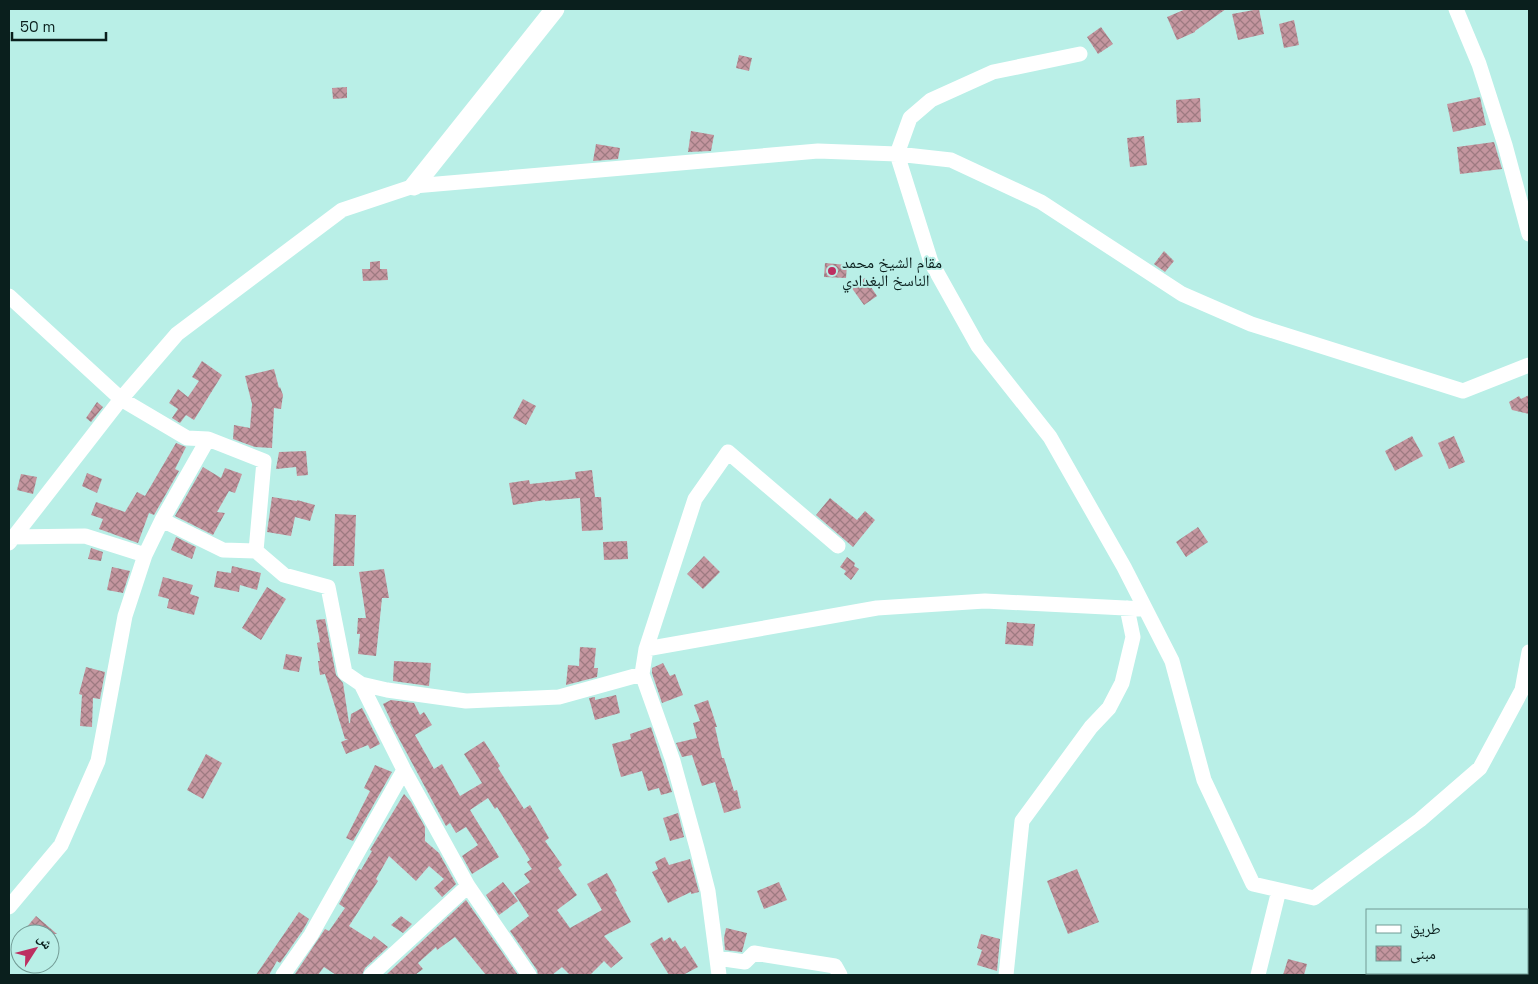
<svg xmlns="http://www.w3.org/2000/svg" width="1538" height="984" viewBox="0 0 1538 984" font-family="'Space Grotesk','Noto Naskh Arabic',sans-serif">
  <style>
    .building { fill: url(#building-cross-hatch) }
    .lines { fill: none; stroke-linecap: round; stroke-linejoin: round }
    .minor { stroke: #fff; stroke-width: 15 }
    .tertiary { stroke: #fff; stroke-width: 19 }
    .poi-dot { fill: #bd2f61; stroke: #b9efe7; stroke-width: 2 }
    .labels { text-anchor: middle; stroke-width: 4; stroke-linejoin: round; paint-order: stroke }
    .poi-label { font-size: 16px; fill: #0a1f1d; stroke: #b9efe7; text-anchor: start }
  </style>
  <defs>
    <pattern id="building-cross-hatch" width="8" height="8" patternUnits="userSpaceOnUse" patternTransform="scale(1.25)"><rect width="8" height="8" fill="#c4969f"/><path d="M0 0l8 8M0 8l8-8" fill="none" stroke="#9d7a81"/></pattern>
  </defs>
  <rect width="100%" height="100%" fill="#b9efe7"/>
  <path class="building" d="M 1186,9 L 1226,9 L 1195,31 L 1195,32 L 1177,40 L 1167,17 Z
    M 1259,9 L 1264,34 L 1238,40 L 1232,14 Z
    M 1294,20 L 1299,45 L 1284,48 L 1279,24 Z
    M 1101,27 L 1113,44 L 1098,54 L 1087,37 Z
    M 739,55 L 752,58 L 749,71 L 736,68 Z
    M 347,87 L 347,98 L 333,99 L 332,88 Z
    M 1480,97 L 1486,125 L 1453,132 L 1447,104 Z
    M 1200,98 L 1201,122 L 1177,123 L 1176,100 Z
    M 691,131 L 714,135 L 711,151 L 688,152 Z
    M 1144,136 L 1147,165 L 1130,167 L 1127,138 Z
    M 1494,142 L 1502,169 L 1460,174 L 1457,147 Z
    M 596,144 L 620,148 L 618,159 L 593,161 Z
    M 1164,251 L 1174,261 L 1165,272 L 1154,264 Z
    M 380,261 L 380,269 L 387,269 L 388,280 L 363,281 L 362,269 L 370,269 L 370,262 Z
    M 825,263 L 847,265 L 846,278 L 824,277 Z
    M 865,278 L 877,296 L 864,305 L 851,287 Z
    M 202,361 L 222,375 L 194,420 L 186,415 L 180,423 L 172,418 L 178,409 L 169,403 L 178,389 L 188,397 L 199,381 L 192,377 Z
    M 274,369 L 279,388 L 280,387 L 283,395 L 281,409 L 274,408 L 272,448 L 255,447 L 233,439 L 234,425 L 250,428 L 252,404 L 245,376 Z
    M 1529,395 L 1529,414 L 1512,410 L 1509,402 L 1519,396 L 1521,399 Z
    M 523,399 L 536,406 L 526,425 L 513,418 Z
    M 97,402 L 103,407 L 91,422 L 86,418 Z
    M 1412,436 L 1423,456 L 1395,471 L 1385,451 Z
    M 1454,436 L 1465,462 L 1449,469 L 1438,443 Z
    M 176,443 L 186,447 L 175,469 L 179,471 L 154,515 L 149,513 L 138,543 L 99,529 L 103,519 L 91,515 L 96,502 L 125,512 L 137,492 L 145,496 Z
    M 306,451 L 308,475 L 297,476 L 296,467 L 276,469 L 279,452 Z
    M 203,467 L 221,478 L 225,468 L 242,474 L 235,493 L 229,491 L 217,512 L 225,513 L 213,535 L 175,516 Z
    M 592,470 L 595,497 L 601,497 L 603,530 L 582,531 L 580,498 L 545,501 L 545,500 L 513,505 L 509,483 L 529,480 L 530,484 L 576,479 L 575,472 Z
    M 87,473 L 102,479 L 97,493 L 82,486 Z
    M 21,474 L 37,477 L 33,494 L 17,490 Z
    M 272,497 L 297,501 L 297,500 L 315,505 L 310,521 L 295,517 L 291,536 L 267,532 Z
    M 830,498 L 857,520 L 865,511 L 875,520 L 853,547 L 816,515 Z
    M 335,514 L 356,515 L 354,566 L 333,566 Z
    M 1198,527 L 1208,542 L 1186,557 L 1176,542 Z
    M 176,537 L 196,547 L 192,559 L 171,550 Z
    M 627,541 L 628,559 L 604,560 L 603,542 Z
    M 91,548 L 103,552 L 101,561 L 88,559 Z
    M 704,556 L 720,572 L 703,589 L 687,574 Z
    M 847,557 L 855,563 L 854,566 L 859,569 L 851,580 L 844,574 L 846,571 L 840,567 Z
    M 232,566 L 261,573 L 257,590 L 240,585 L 239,592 L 214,587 L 217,571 L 231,573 Z
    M 112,567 L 130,571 L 123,593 L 107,590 Z
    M 384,569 L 389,598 L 382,598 L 376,656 L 358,654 L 360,634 L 357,634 L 358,618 L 366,618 L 359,572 Z
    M 163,577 L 193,585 L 190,594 L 199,597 L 194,615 L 167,608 L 169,599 L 158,596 Z
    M 267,587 L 286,599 L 261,640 L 242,628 Z
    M 325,619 L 336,675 L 343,683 L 349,723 L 350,723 L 351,714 L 362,708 L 380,744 L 370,749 L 368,745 L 346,754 L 341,742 L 348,739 L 345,739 L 325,674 L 320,675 L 318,661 L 320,661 L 317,643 L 320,642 L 316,620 Z
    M 1007,622 L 1035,624 L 1033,646 L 1005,644 Z
    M 580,647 L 596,648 L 594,668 L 598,668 L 597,677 L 566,685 L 568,665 L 579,666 Z
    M 286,654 L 302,657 L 299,672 L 283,669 Z
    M 394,661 L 431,663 L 429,686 L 393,681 Z
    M 663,663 L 670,676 L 675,674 L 683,695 L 662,703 L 652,673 L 652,668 Z
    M 86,667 L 105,672 L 100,699 L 93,698 L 92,727 L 80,726 L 82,695 L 79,694 Z
    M 616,695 L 620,713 L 595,720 L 589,698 L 595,697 L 595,700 Z
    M 391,700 L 414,703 L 420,715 L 424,712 L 432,725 L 415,735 L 434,769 L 442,764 L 460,796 L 482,783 L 464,754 L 484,741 L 500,766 L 498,768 L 524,809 L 530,805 L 549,838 L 545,841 L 562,865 L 558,868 L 577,895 L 557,910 L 570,928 L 602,910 L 587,884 L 607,873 L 617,891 L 615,892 L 631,922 L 604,936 L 623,958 L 611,968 L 604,961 L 590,975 L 570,975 L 562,967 L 552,975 L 538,975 L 537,970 L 510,931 L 529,916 L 514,893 L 530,882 L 524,874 L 532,869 L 527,862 L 530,860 L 497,807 L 495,809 L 488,798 L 470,810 L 499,857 L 472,874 L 462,856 L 478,845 L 466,827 L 456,833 L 450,823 L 446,826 L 390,722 L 391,721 L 383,704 Z
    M 708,700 L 717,727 L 715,727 L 722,758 L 724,758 L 734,791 L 737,790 L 741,808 L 724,813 L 715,782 L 702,786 L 692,755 L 682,757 L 676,743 L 697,738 L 693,723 L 700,721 L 694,705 Z
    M 651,727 L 672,792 L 661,795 L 659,788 L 648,791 L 642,771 L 621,777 L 612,744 L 631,739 L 630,734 Z
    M 206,754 L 222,763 L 203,799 L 187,790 Z
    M 375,765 L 392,772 L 353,841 L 346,838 L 370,791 L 364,788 Z
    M 404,794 L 411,802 L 425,827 L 425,841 L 439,853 L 456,884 L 442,897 L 434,888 L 444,879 L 429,866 L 416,881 L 389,856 L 376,879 L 378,881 L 349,926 L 371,940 L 374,936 L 388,947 L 365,968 L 362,975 L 336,975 L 324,967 L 318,975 L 297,975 L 295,974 L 325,929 L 329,931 L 345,908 L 339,904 L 359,869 L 361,870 L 372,851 L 370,850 Z
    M 678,813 L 684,837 L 670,841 L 663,818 Z
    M 665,857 L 669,865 L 690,859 L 699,892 L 691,894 L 691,892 L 668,903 L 652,872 L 658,869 L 655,862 Z
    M 1077,869 L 1099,922 L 1068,934 L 1047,881 Z
    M 503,882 L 518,901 L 499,915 L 486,895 Z
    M 779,882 L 787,900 L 764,909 L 757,891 Z
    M 466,900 L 518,975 L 486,975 L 455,937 L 437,950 L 436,947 L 418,963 L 423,969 L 415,975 L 386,975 Z
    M 299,912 L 309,919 L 303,930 L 280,963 L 277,961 L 269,975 L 256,975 Z
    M 36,916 L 57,934 L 21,934 Z
    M 401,916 L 412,924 L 403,933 L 391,925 Z
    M 726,928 L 747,933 L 742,952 L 725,950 L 724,938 Z
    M 981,934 L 1000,939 L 997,971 L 977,965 L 982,950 L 977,948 Z
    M 662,937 L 664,941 L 670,937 L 673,942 L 675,940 L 681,949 L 685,946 L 698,967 L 683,975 L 669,975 L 650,944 Z
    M 1288,959 L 1307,964 L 1304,975 L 1283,975 Z"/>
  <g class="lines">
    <path class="minor" d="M 1456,9 L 1479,64 L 1505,145 L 1529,234
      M 1080,54 L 993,72 L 931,100 L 910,118 L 897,154 L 931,262 L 978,346 L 1050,437 L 1124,567 L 1172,661 L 1204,780 L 1253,884 L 1314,898 L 1420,820 L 1480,768 L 1522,690 L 1529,652
      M 9,296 L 121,399 L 187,438 L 208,439 L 264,461 L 256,551 L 284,575 L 328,587 L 345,673 L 361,684 L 404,770 L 468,886 L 529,975
      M 162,520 L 223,550 L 256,551
      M 9,537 L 85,536 L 145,555 L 162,520 L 208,439
      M 9,543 L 121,399 L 177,334 L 342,210 L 414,186 L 818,151 L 897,154 L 951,160 L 1041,202 L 1182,294 L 1251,324 L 1463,391 L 1529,365
      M 646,649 L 877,608 L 985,601 L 1145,609
      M 361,684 L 387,690 L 466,701 L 559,697 L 642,674
      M 9,907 L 61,845 L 98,761 L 125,616 L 145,555
      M 717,958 L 745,962 L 754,953 L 835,966 L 840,975
      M 283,975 L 311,935 L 404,770
      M 371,975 L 468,886
      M 719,975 L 708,891 L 697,848 L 673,761 L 642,674 L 646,649 L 695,499 L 728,452 L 838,546
      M 1006,975 L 1022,821 L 1091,727 L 1109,708 L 1122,683 L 1133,637 L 1127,608
      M 1258,975 L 1279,890"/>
    <path class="tertiary" d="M 414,186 L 555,9"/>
  </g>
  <circle class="poi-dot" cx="832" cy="271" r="5"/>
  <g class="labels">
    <g class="poi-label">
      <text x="842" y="268">مقام الشيخ محمد<tspan x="842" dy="18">الناسخ البغدادي</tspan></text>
    </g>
  </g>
  <rect width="1538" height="984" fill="none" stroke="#0a1f1d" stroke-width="20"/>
  <rect x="1366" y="909" width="162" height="65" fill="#b9efe7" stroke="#739c96"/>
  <rect x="1376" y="925" width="25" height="8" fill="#ffffff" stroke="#739c96"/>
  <text x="1410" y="934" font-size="15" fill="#0a1f1d">طريق</text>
  <rect x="1376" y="946" width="25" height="15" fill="url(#building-cross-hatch)" stroke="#739c96"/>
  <text x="1410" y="959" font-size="15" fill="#0a1f1d">مبنى</text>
  <g transform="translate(35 949) rotate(54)"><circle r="24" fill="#b9efe7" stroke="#739c96"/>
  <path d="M0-4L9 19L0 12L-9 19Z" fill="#bd2f61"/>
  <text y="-8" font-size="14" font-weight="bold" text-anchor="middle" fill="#0a1f1d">ش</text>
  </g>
  <path d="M12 32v8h94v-8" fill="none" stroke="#0a1f1d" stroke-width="2.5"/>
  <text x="20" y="32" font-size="15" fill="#0a1f1d" stroke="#b9efe7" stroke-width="4" paint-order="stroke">50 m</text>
</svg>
